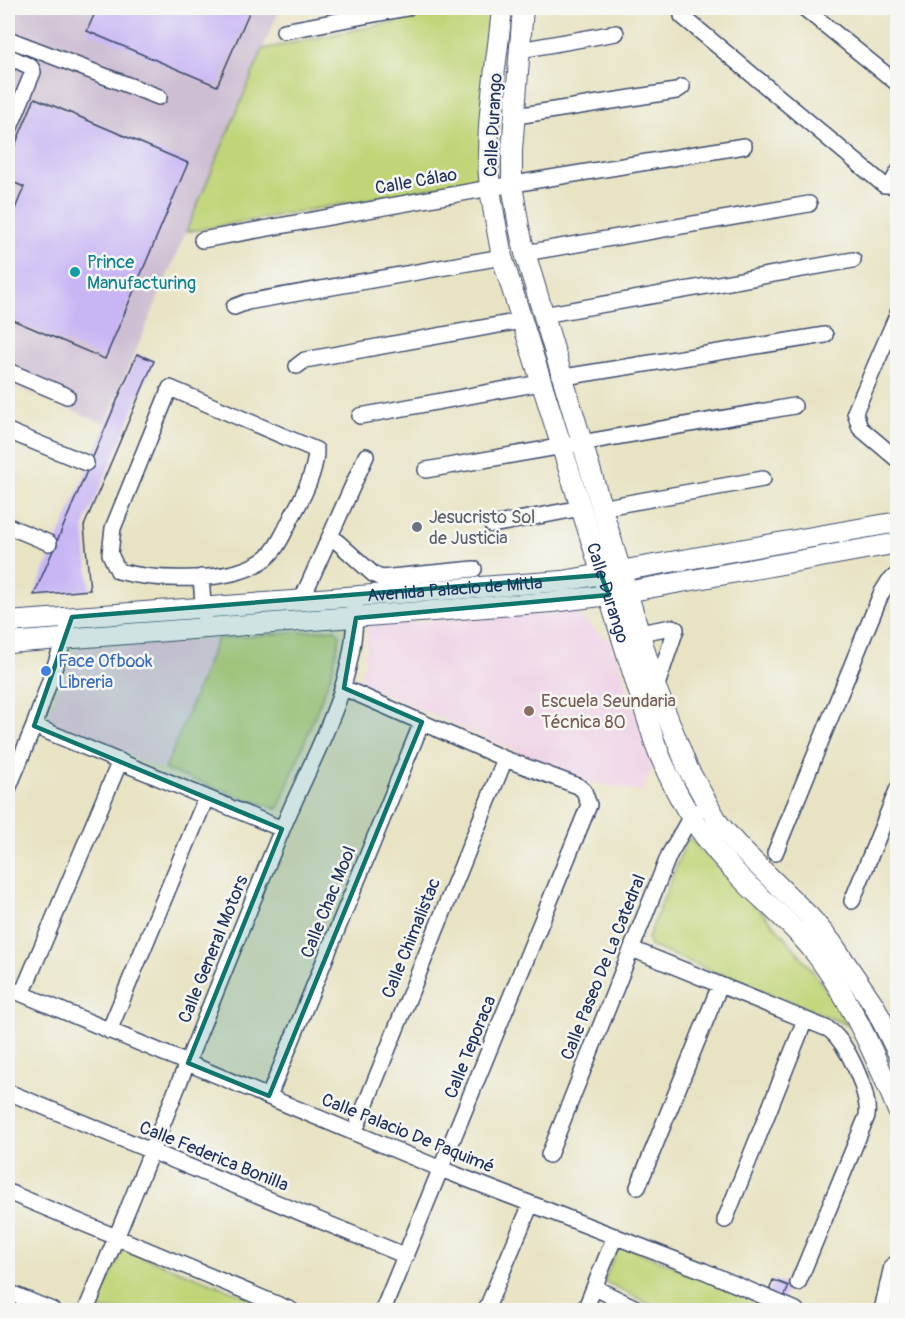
<svg xmlns="http://www.w3.org/2000/svg" width="905" height="1318" viewBox="0 0 905 1318" font-family="Pangolin,sans-serif">
  <style>
    .built { fill: #efd0e6 }
    .industrial { fill: #cdbed2 }
    .green { fill: #c0d578; stroke: #6e826b; stroke-width: 1.5 }
    .building { fill: #c8b6f4 }
    .lines { fill: none; stroke-linecap: round; stroke-linejoin: round }
    .minor-casing { stroke: #3a4a6d; stroke-width: 18 }
    .major-casing { stroke: #3a4a6d; stroke-width: 22 }
    .minor { stroke: #fff; stroke-width: 15 }
    .major { stroke: #fff; stroke-width: 20 }
    .marked { fill: #0f766e; fill-opacity: 0.2; stroke: #0f766e; stroke-width: 4.5; stroke-linejoin: round }
    .culture-dot { fill: #0f9aa8; stroke: #f6f6f2; stroke-width: 2 }
    .worship-dot { fill: #6b7280; stroke: #f6f6f2; stroke-width: 2 }
    .shop-dot { fill: #3f7fe0; stroke: #f6f6f2; stroke-width: 2 }
    .education-dot { fill: #8d6e63; stroke: #f6f6f2; stroke-width: 2 }
    .labels { text-anchor: middle; stroke-width: 5; stroke-linejoin: round; paint-order: stroke }
    .street-label { font-size: 18px; fill: #1b2f5e; stroke: #f6f6f2 }
    .culture-label { font-size: 18px; fill: #0d838f; stroke: #f6f6f2; text-anchor: start }
    .worship-label { font-size: 18px; fill: #5b616d; stroke: #f6f6f2; text-anchor: start }
    .shop-label { font-size: 18px; fill: #366cbe; stroke: #f6f6f2; text-anchor: start }
    .education-label { font-size: 18px; fill: #785e54; stroke: #f6f6f2; text-anchor: start }
  </style>
  <rect width="100%" height="100%" fill="#f6f6f2"/>
  <filter id="ink" filterUnits="userSpaceOnUse"><feTurbulence type="fractalNoise" baseFrequency=".0167" numOctaves="2"/><feDisplacementMap in="SourceGraphic" scale="12" xChannelSelector="R" yChannelSelector="G"/><feConvolveMatrix kernelMatrix="1 2 1 2 8 2 1 2 1" color-interpolation-filters="sRGB"/></filter>
  <filter id="wash" filterUnits="userSpaceOnUse"><feTurbulence type="fractalNoise" baseFrequency=".008" numOctaves="4" result="noise"/><feDisplacementMap in="SourceGraphic" scale="24" xChannelSelector="R" yChannelSelector="G"/><feGaussianBlur stdDeviation="1.35" result="paint"/><feColorMatrix in="noise" values="0 0 0 0 0 0 0 0 0 0 0 0 0 0 0 0 0 1.4 0 .05"/><feComposite in="paint" operator="in"/></filter>
  <g filter="url(#wash)">
    <rect width="100%" height="100%" fill="#e8e3c3"/>
    <path class="built" d="M 573,611 L 613,645 L 653,766 L 642,792 L 585,781 L 359,683 L 365,662 L 368,625 Z
      M 217,639 L 165,770 L 50,723 L 49,713 L 75,648 Z"/>
    <path class="industrial" d="M 8,8 L 280,8 L 105,424 L 8,383 Z"/>
    <path class="green" d="M 463,8 L 494,8 L 481,179 L 186,232 L 263,49 Z
      M 334,629 L 340,635 L 332,672 L 278,809 L 165,770 L 217,639 Z
      M 688,837 C 748,899 805,948 848,1025 L 650,946 L 648,938 Z
      M 619,1244 L 781,1310 L 661,1310 L 604,1281 Z
      M 123,1249 L 281,1310 L 95,1310 Z"/>
    <g id="blocks">
      <path class="building" d="M 97,8 L 251,8 L 217,86 L 87,31 Z
        M 35,98 L 188,163 L 105,359 L 8,318 L 8,226 L 24,187 L 8,180 L 8,162 Z
        M 137,354 L 154,361 L 84,526 L 90,590 L 34,595 Z
        M 773,1280 L 789,1286 L 783,1300 L 768,1294 Z"/>
    </g>
  </g>
  <g filter="url(#ink)">
    <use href="#blocks" fill-opacity="0" stroke="#3a4a6d" stroke-width="1.5"/>
    <g class="lines">
      <defs>
        <path id="minor" d="M 682,8 L 682,16 L 884,185 L 891,185 L 898,172
          M 804,8 L 898,84
          M 284,31 L 407,8
          M 8,39 L 159,97
          M 520,50 L 616,33
          M 8,65 L 14,59 L 31,67 L 33,72 L 8,132
          M 516,116 L 676,91 L 682,87
          M 202,240 L 490,188 L 744,146
          M 525,253 L 809,204
          M 234,307 L 247,302 L 502,257
          M 898,313 L 855,412 L 860,428 L 898,460
          M 543,315 L 853,260
          M 297,366 L 305,360 L 521,321
          M 8,371 L 67,396
          M 564,377 L 825,335
          M 170,388 L 316,450 C 316,469 304,495 295,511 C 287,525 279,548 266,558 C 234,584 156,581 118,571 L 110,554 L 113,528 Z
          M 360,416 L 540,383
          M 8,431 L 86,463
          M 426,470 L 794,406
          M 600,508 L 763,479
          M 492,525 L 581,508
          M 8,526 L 49,543
          M 332,537 L 373,574 L 381,578 L 474,569
          M 201,577 L 204,616
          M 301,601 L 366,456
          M 639,633 L 672,627 L 676,629 L 656,688
          M 344,688 L 505,759 L 578,786 L 584,791 L 589,805 L 383,1310
          M 34,726 L 282,829
          M 8,789 L 34,726 L 72,617
          M 775,853 L 881,594 L 889,581 L 898,574
          M 852,901 L 898,788
          M 632,949 L 828,1029 C 847,1041 870,1094 867,1116 L 798,1283
          M 8,988 L 441,1169 L 704,1271 L 796,1310
          M 22,994 L 120,761
          M 109,1031 L 206,798
          M 8,1092 L 406,1256
          M 269,1096 L 422,722
          M 354,1133 L 505,759
          M 549,1155 L 669,855 L 690,818 L 698,811
          M 638,1187 L 720,985
          M 8,1192 L 291,1310
          M 725,1220 L 805,1020
          M 595,1288 L 640,1310
          M 8,1292 L 52,1310
          M 86,1310 C 153,1151 215,991 281,832 C 311,758 357,688 355,606
          M 486,1310 L 531,1204
          M 585,1310 L 615,1236
          M 882,1310 L 892,1266 L 898,1262"/>
        <g id="major">
          <path id="s1" d="M 502,8 C 497,67 483,129 490,188 C 493,211 498,234 502,257 L 655,743 C 678,804 703,841 749,886 C 773,909 799,931 819,958 C 853,1005 876,1057 898,1111"/>
          <path d="M 523,8 L 512,150 L 512,185 L 519,227 L 525,253 L 656,688 L 688,769 L 719,824 L 739,847 L 809,916 L 832,943 L 874,1005 L 898,1053"/>
          <path id="s2" d="M 8,622 L 563,581 L 898,522"/>
          <path d="M 8,643 L 552,602 L 609,595 L 898,543"/>
        </g>
      </defs>
      <use href="#minor" class="minor-casing"/>
      <use href="#major" class="major-casing"/>
      <use href="#minor" class="minor"/>
      <use href="#major" class="major"/>
    </g>
  </g>
  <path class="marked" d="M 601,575 L 609,595 L 356,618 L 344,688 L 422,722 L 269,1096 L 188,1063 L 282,829 L 34,726 L 72,617 Z"/>
  <circle class="culture-dot" cx="75" cy="272" r="6"/>
  <circle class="worship-dot" cx="417" cy="527" r="6"/>
  <circle class="shop-dot" cx="46" cy="671" r="6"/>
  <circle class="education-dot" cx="529" cy="711" r="6"/>
  <g class="labels">
    <g class="street-label">
      <text transform="translate(493 125) rotate(-87)" y="6">Calle Durango</text>
      <text transform="translate(416 181) rotate(-10)" y="6">Calle Cálao</text>
      <text dy="6" stroke="none"><textPath href="#s2" startOffset="448">Avenida Palacio de Mitla</textPath></text>
      <text dy="6" stroke="none"><textPath href="#s1" startOffset="603">Calle Durango</textPath></text>
      <text transform="translate(328 902) rotate(-68)" y="6">Calle Chac Mool</text>
      <text transform="translate(411 938) rotate(-68)" y="6">Calle Chimalistac</text>
      <text transform="translate(213 949) rotate(-68)" y="6">Calle General Motors</text>
      <text transform="translate(603 967) rotate(-68)" y="6">Calle Paseo De La Catedral</text>
      <text transform="translate(470 1047) rotate(-68)" y="6">Calle Teporaca</text>
      <text transform="translate(408 1133) rotate(22)" y="6">Calle Palacio De Paquimé</text>
      <text transform="translate(214 1156) rotate(22)" y="6">Calle Federica Bonilla</text>
    </g>
    <g class="culture-label">
      <text x="87" y="268">Prince<tspan x="87" dy="21">Manufacturing</tspan></text>
    </g>
    <g class="worship-label">
      <text x="429" y="523">Jesucristo Sol<tspan x="429" dy="21">de Justicia</tspan></text>
    </g>
    <g class="shop-label">
      <text x="58" y="667">Face Ofbook<tspan x="58" dy="21">Libreria</tspan></text>
    </g>
    <g class="education-label">
      <text x="541" y="707">Escuela Seundaria<tspan x="541" dy="21">Técnica 80</tspan></text>
    </g>
  </g>
  <rect width="905" height="1318" fill="none" stroke="#f6f6f2" stroke-width="30"/>
</svg>
